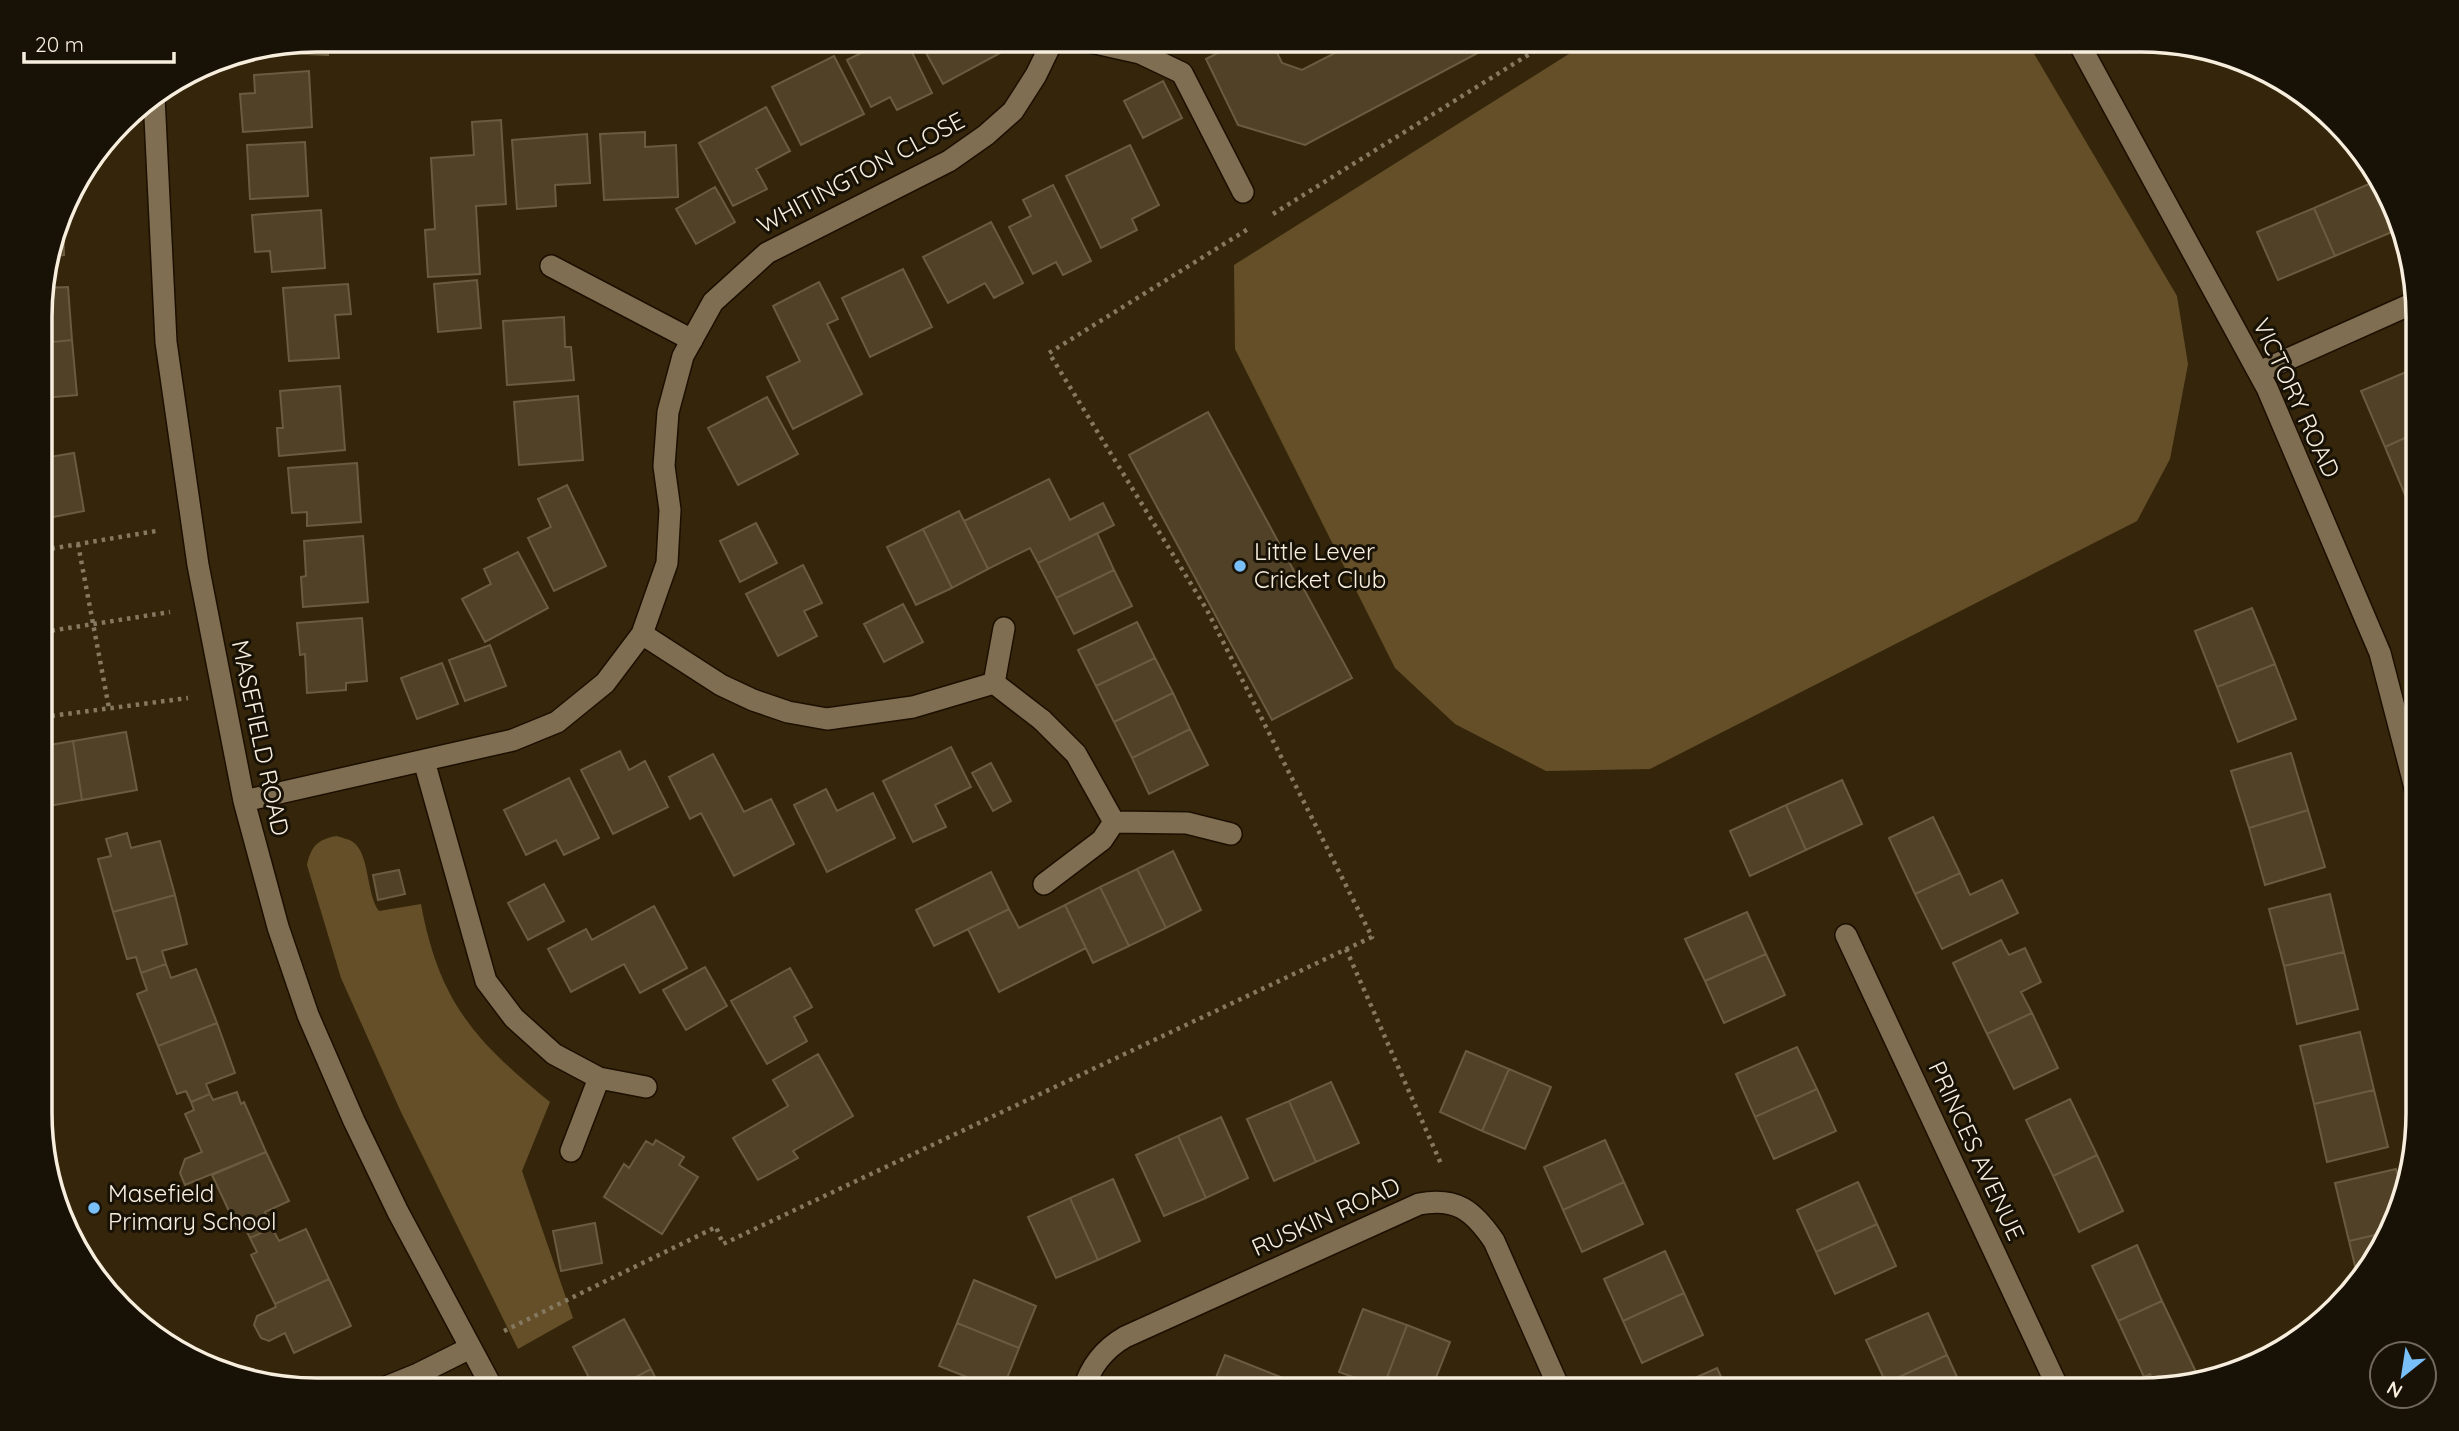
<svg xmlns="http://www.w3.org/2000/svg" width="2459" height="1431" viewBox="0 0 2459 1431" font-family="Quicksand,sans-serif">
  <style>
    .green { fill: #644f29 }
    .building { fill: #514126; stroke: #6b5b3f; stroke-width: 2 }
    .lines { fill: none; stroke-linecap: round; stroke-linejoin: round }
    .lane-casing { stroke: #1c0f00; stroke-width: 24 }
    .street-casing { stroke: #1c0f00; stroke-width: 24 }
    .path { stroke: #867962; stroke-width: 4.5; stroke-dasharray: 3.5 5; stroke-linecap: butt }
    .lane { stroke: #7f6e51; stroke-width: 21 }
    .street { stroke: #7f6e51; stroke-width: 21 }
    .poi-dot { fill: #79bff8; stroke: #171106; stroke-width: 2.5 }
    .labels { text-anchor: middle; stroke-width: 6; stroke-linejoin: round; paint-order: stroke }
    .street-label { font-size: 24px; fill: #f8eede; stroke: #171106 }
    .poi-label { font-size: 24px; fill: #f8eede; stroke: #171106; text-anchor: start }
    .rim { fill: none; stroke: #f8eede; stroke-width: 3.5 }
  </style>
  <rect width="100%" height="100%" fill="#35260b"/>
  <path class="green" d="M 1591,40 L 2026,40 L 2177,296 L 2188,364 L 2170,459 L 2137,521 L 1650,769 L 1546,771 L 1455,724 L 1395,668 L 1235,349 L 1234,265 Z
    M 337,836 C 342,838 349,839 353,842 C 370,854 366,894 379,911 L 421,904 C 439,1002 475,1041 550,1102 L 522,1171 L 573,1318 L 518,1349 L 401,1112 L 341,978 L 307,865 C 311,846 318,839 337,836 Z"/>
  <path class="building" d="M 318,40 L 329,40 L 328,55 L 261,52 Z
    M 887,40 L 906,40 L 932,93 L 897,110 L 890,97 L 871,107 L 847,60 Z
    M 919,40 L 993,40 L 1000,53 L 943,84 Z
    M 1192,40 L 1211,40 L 1196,48 Z
    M 1243,40 L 1271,40 L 1282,63 L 1302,70 L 1335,53 L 1329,42 L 1333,40 L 1502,40 L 1305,145 L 1238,125 L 1206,59 Z
    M 834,56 L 864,114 L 801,145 L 772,87 Z
    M 309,71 L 312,127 L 243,132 L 240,94 L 255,93 L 254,75 Z
    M 1163,81 L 1182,118 L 1143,138 L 1124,101 Z
    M 766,107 L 790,151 L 756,169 L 767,189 L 733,206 L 699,143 Z
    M 501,120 L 506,204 L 476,206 L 480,274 L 428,277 L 425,230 L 435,229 L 431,158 L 474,155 L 472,122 Z
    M 645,132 L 645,147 L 676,145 L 678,197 L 604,200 L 600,134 Z
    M 587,134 L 590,183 L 555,185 L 556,206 L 517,209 L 512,140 Z
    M 305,142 L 308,196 L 250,199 L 247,145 Z
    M 1130,145 L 1159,205 L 1132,219 L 1137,230 L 1101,248 L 1066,176 Z
    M 2371,183 L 2392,232 L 2335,256 L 2314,208 Z
    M 1053,185 L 1091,261 L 1063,275 L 1056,262 L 1033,274 L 1009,227 L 1031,216 L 1023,200 Z
    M 715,187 L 735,222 L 696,244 L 676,209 Z
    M 2314,208 L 2335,256 L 2278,280 L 2257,232 Z
    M 321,210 L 325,268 L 272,272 L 270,251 L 255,252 L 252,215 Z
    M 63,216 L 64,255 L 51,256 Z
    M 991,222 L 1023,283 L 994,298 L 985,283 L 948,303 L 923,257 Z
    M 903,269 L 932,327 L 870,357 L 842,298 Z
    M 477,280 L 481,328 L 438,332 L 434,284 Z
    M 819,282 L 838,319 L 827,324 L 862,394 L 793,429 L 767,377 L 800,361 L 773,306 Z
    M 348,284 L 351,314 L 335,315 L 339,358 L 289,361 L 283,288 Z
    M 68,287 L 72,340 L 43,343 L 43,288 Z
    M 564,317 L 565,347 L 571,347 L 574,380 L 507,385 L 503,321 Z
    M 72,340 L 77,395 L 43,398 L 43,343 Z
    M 2418,367 L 2418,432 L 2385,447 L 2361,391 Z
    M 340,386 L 345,450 L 279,456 L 277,428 L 283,428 L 280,391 Z
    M 578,396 L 583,460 L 519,465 L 514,402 Z
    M 767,397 L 798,454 L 738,485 L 708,428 Z
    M 1208,412 L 1352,678 L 1272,720 L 1129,455 Z
    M 2418,432 L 2418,497 L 2408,502 L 2385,447 Z
    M 74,453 L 84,511 L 43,519 L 43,458 Z
    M 357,463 L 361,522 L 307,526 L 307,512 L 292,513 L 288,468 Z
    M 1049,479 L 1070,520 L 1103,503 L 1114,525 L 1038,563 L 1030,548 L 988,569 L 964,521 Z
    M 567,485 L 606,566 L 554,591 L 528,538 L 551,527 L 538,499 Z
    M 959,511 L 988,569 L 952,588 L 923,529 Z
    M 756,523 L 777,563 L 740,582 L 720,541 Z
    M 923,529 L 952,588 L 916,605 L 887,547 Z
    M 1097,533 L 1114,570 L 1056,598 L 1038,563 Z
    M 363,536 L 368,602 L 303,607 L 301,577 L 306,576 L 304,541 Z
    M 518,552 L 548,608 L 485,642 L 462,599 L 491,584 L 484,569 Z
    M 803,565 L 822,603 L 804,611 L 817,636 L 778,656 L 746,594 Z
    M 1114,570 L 1132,606 L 1074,634 L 1056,598 Z
    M 903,604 L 923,642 L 884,662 L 864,624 Z
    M 2252,608 L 2275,664 L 2217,687 L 2195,631 Z
    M 362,618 L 367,681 L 346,683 L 346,690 L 307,693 L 305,654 L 300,655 L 297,623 Z
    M 1137,622 L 1155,658 L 1096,686 L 1078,650 Z
    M 490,645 L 506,686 L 465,701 L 449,660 Z
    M 1155,658 L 1173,693 L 1114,722 L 1096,686 Z
    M 442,663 L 458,704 L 417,719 L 401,678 Z
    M 2275,664 L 2296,719 L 2238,742 L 2217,687 Z
    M 1173,693 L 1190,729 L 1132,758 L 1114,722 Z
    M 1190,729 L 1208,765 L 1149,794 L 1132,758 Z
    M 126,732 L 137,790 L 82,800 L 73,741 Z
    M 73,741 L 82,800 L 43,807 L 43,746 Z
    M 951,747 L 971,787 L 935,805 L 946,827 L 913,842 L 883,781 Z
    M 620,751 L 629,770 L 645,761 L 668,807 L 613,834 L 581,770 Z
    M 2291,753 L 2308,810 L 2249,828 L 2231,771 Z
    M 713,754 L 744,812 L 771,799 L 794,844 L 734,876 L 701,813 L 690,819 L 669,777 Z
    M 991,763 L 1011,801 L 993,811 L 972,773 Z
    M 569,778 L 599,838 L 564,855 L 556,840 L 526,855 L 504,810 Z
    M 1842,780 L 1862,824 L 1806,850 L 1786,805 Z
    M 826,789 L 837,811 L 873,793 L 895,838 L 827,872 L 794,805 Z
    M 1786,805 L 1806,850 L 1750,876 L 1730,831 Z
    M 2308,810 L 2325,867 L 2265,885 L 2249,828 Z
    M 1933,817 L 1960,873 L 1915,894 L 1889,838 Z
    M 127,833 L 131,848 L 160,841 L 175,895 L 113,912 L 98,859 L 111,856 L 106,839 Z
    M 1173,851 L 1201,910 L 1166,928 L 1137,869 Z
    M 1137,869 L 1166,928 L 1129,946 L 1100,887 Z
    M 399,870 L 405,894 L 378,900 L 373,875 Z
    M 991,872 L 1009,909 L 934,946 L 916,910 Z
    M 1960,873 L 1970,895 L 2002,880 L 2018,913 L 1942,949 L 1915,894 Z
    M 544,884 L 564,921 L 528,940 L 508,903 Z
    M 1100,887 L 1129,946 L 1093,963 L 1065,905 Z
    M 2330,894 L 2344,952 L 2284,966 L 2269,909 Z
    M 175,895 L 187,944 L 162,951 L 166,964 L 141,973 L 136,957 L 127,959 L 113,912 Z
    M 1065,905 L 1086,948 L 999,992 L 968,929 L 1009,909 L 1019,928 Z
    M 654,906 L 687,968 L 640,993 L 624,964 L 571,992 L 548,949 L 586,929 L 592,940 Z
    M 1747,912 L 1766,954 L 1705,981 L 1685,939 Z
    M 2001,940 L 2009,955 L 2025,948 L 2041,982 L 2021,992 L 2032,1013 L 1987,1034 L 1953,963 Z
    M 2344,952 L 2358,1009 L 2297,1024 L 2284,966 Z
    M 1766,954 L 1785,995 L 1724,1023 L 1705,981 Z
    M 166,964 L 171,978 L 196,969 L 217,1023 L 158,1046 L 137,994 L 147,990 L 141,973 Z
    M 705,967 L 727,1006 L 686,1030 L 663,990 Z
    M 790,968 L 812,1007 L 794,1017 L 807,1041 L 767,1064 L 731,1001 Z
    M 2032,1013 L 2058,1068 L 2014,1089 L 1987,1034 Z
    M 217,1023 L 235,1073 L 206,1084 L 210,1094 L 191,1102 L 186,1091 L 177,1094 L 158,1046 Z
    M 2360,1032 L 2374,1090 L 2314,1104 L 2300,1046 Z
    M 1797,1047 L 1817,1089 L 1755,1117 L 1736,1074 Z
    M 1466,1051 L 1509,1069 L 1482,1131 L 1440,1112 Z
    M 818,1054 L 853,1116 L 793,1151 L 798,1158 L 758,1180 L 733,1138 L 788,1106 L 773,1080 Z
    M 1509,1069 L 1551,1087 L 1525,1149 L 1482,1131 Z
    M 1331,1082 L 1359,1143 L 1316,1162 L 1289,1101 Z
    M 1817,1089 L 1836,1131 L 1774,1159 L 1755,1117 Z
    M 2374,1090 L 2388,1147 L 2327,1162 L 2314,1104 Z
    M 237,1092 L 241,1104 L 244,1102 L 266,1152 L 185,1185 L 180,1173 L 185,1159 L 202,1152 L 185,1114 L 194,1110 L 191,1102 L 210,1094 L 213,1100 Z
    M 2070,1099 L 2097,1155 L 2053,1176 L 2026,1120 Z
    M 1289,1101 L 1316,1162 L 1274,1181 L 1247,1119 Z
    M 1221,1117 L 1248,1178 L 1206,1198 L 1178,1136 Z
    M 1178,1136 L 1206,1198 L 1164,1216 L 1136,1155 Z
    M 656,1140 L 684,1157 L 679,1165 L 698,1177 L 662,1234 L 604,1197 L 624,1164 L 629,1168 L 646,1141 L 653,1145 Z
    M 1605,1140 L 1624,1182 L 1563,1210 L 1544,1167 Z
    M 266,1152 L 289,1201 L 265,1212 L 272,1228 L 250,1238 L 243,1224 L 236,1226 L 212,1175 Z
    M 2097,1155 L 2123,1211 L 2079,1232 L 2053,1176 Z
    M 2396,1169 L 2401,1189 L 2388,1232 L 2349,1241 L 2335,1183 Z
    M 1113,1179 L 1140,1241 L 1098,1260 L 1070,1198 Z
    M 1624,1182 L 1643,1224 L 1582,1252 L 1563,1210 Z
    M 1858,1182 L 1877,1224 L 1816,1252 L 1797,1210 Z
    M 1070,1198 L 1098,1260 L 1056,1278 L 1028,1217 Z
    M 595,1223 L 602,1263 L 561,1271 L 553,1231 Z
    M 1877,1224 L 1896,1266 L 1835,1294 L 1816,1252 Z
    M 272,1228 L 279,1241 L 306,1229 L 329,1279 L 275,1304 L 251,1255 L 257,1252 L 250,1238 Z
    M 2388,1232 L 2381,1252 L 2359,1282 L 2349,1241 Z
    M 2137,1245 L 2162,1301 L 2118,1321 L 2092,1266 Z
    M 1665,1251 L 1684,1293 L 1623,1321 L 1604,1279 Z
    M 329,1279 L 351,1326 L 294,1353 L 285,1333 L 269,1341 L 261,1338 L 254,1325 L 257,1316 L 276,1307 L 275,1304 Z
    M 974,1280 L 1036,1306 L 1019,1348 L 957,1323 Z
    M 1684,1293 L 1703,1335 L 1642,1363 L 1623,1321 Z
    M 2162,1301 L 2196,1372 L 2157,1390 L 2150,1374 L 2144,1377 L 2118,1321 Z
    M 1363,1309 L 1407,1325 L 1383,1388 L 1339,1372 Z
    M 1928,1313 L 1947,1355 L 1886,1383 L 1866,1340 Z
    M 624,1319 L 651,1369 L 610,1391 L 596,1391 L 573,1347 Z
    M 957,1323 L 1019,1348 L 1002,1391 L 939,1366 Z
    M 1407,1325 L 1450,1342 L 1431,1390 L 1389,1390 L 1383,1388 Z
    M 1225,1355 L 1288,1380 L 1283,1390 L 1211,1390 Z
    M 1947,1355 L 1963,1390 L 1889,1390 L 1886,1383 Z
    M 1717,1368 L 1727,1390 L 1668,1390 Z
    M 651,1369 L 662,1391 L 610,1391 Z"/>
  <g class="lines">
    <defs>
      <path id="lane" d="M 1082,40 L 1140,53 L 1182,73 L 1243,192
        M 551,266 L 692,340
        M 1042,720 L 1076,754 L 1114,822 L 1102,840 L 1044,884
        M 1114,822 L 1187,823 L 1231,834
        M 376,1391 L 418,1374 L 470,1348"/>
      <path id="street" d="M 2077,40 L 2267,388 L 2380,653 L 2418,799
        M 154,97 L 166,342 L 198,565 L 244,801 L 278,927 L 308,1015 L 354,1121 L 398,1212 L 494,1391
        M 2259,372 L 2418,301
        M 1004,628 L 994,683 L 1042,720
        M 642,634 L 721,685 L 753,700 L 788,712 L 827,719 L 913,707 L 994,683
        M 424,761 L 486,981 L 514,1018 L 554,1054 L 599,1078 L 646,1087
        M 244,801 L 513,740 L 557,722 L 605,683 L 642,634 L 667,563 L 670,510 L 664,466 L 668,412 L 683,356 L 713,302 L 767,253 L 949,161 L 986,135 L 1013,111 L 1036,75 L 1053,40
        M 1846,935 L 2059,1390
        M 571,1151 L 599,1078
        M 1083,1391 C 1090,1367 1104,1349 1125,1337 L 1419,1204 C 1456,1197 1473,1210 1494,1241 L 1560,1390"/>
    </defs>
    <use href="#lane" class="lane-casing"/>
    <use href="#street" class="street-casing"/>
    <path class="path" d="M 1273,214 L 1552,40
      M 78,544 L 109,708
      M 43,550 L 156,531
      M 43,632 L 170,612
      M 43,717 L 188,698
      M 1346,949 L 1442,1166
      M 504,1331 L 716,1227 L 723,1244 L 1372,937 L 1207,610 L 1049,353 L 1248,229"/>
    <use href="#lane" class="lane"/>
    <use href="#street" class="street"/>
  </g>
  <g class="poi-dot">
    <circle cx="1240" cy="566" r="7"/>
    <circle cx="94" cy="1208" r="7"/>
  </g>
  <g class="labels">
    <g class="street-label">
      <text transform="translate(861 173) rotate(-28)" y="8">WHITINGTON CLOSE</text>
      <text transform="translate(2296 398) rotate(65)" y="8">VICTORY ROAD</text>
      <text transform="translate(260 738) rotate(78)" y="8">MASEFIELD ROAD</text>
      <text transform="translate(1976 1151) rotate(65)" y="8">PRINCES AVENUE</text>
      <text transform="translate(1326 1217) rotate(-24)" y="8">RUSKIN ROAD</text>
    </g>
    <g class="poi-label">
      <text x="1254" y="560">Little Lever<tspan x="1254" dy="28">Cricket Club</tspan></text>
      <text x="108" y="1202">Masefield<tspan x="108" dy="28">Primary School</tspan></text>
    </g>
  </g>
  <path d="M0 0H2459V1431H0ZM317 52H2141A265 265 0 0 1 2406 317V1113A265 265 0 0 1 2141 1378H317A265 265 0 0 1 52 1113V317A265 265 0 0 1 317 52Z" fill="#171106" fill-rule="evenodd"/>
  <path class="rim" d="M317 52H2141A265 265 0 0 1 2406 317V1113A265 265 0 0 1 2141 1378H317A265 265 0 0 1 52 1113V317A265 265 0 0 1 317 52Z"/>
  <g transform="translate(2403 1375) rotate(210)"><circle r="33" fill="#171106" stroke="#71695c" stroke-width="2"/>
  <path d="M0-5L12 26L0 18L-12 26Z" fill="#79bff8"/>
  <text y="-10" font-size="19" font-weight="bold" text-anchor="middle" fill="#f8eede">N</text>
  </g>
  <path d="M24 52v10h150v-10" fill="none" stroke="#f8eede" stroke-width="3.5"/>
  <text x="35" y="52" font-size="21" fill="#f8eede" stroke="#171106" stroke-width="5" paint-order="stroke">20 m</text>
</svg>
